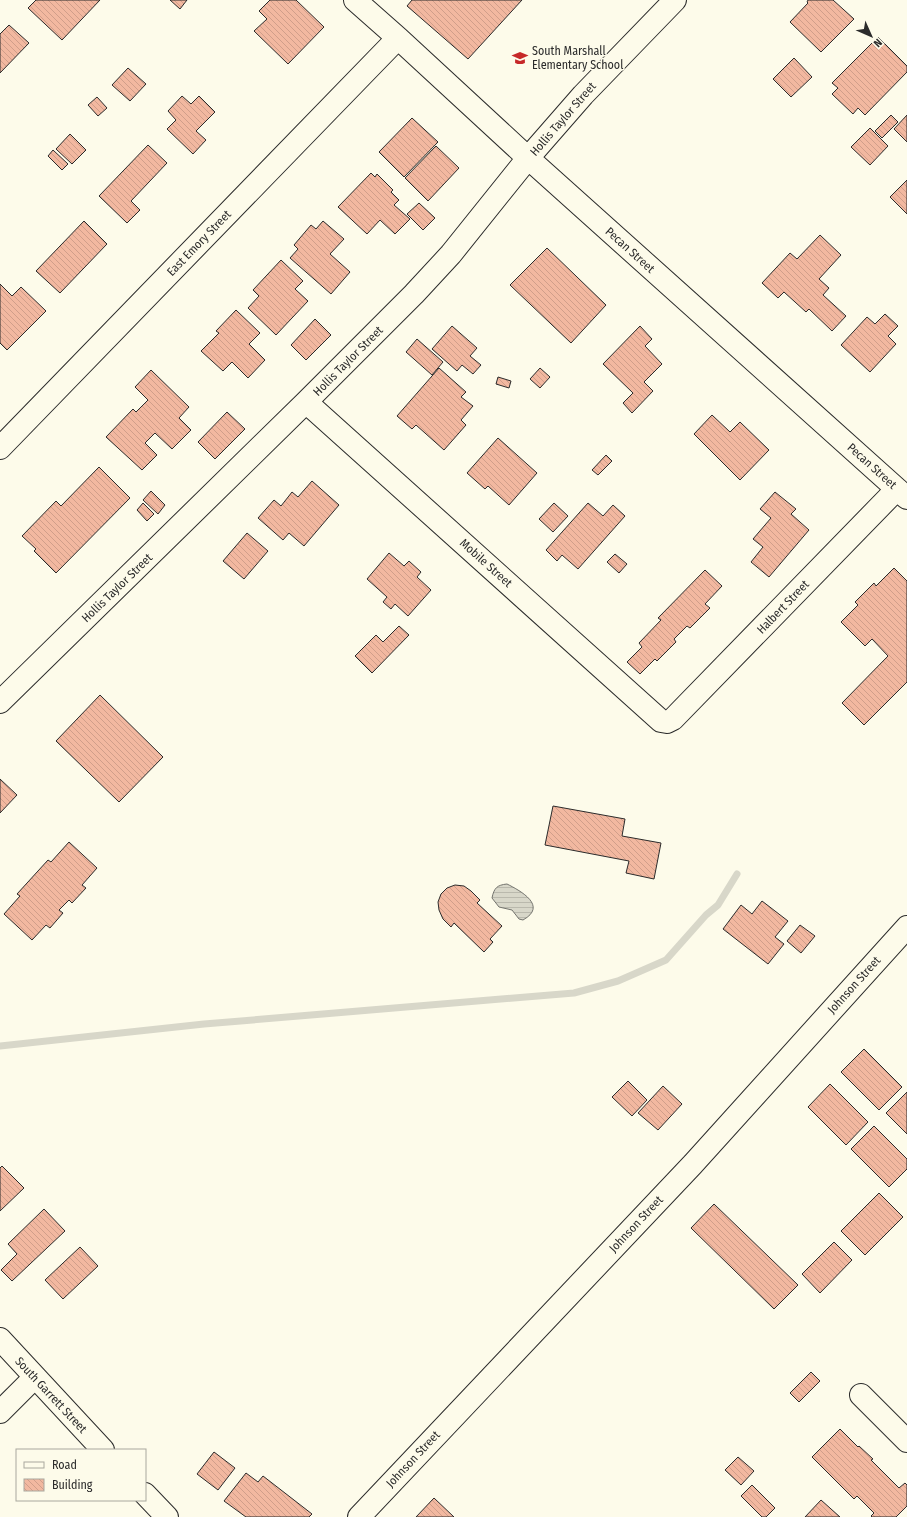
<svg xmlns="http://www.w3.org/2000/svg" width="907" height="1517" viewBox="0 0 907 1517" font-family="'Fira Sans Condensed',sans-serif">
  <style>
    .water { fill: url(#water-rules); stroke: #74746e }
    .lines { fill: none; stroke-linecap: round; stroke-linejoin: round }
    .stream { stroke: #d8d7c9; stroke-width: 7 }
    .building { fill: url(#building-back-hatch); stroke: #2b2b2b }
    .minor-casing { stroke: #2b2b2b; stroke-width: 24 }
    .minor { stroke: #fdfbea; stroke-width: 22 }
    .labels { text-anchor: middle; stroke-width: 3; stroke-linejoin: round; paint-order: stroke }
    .poi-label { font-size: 12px; fill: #2b2b2b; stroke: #fdfbea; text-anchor: start }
    .street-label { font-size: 12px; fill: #2b2b2b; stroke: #fdfbea }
  </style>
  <defs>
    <pattern id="water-rules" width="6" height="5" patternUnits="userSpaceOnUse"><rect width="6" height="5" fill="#d8d7c9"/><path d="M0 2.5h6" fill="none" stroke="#bab9ad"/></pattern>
    <pattern id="building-back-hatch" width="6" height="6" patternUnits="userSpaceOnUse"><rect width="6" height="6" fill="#f2b8a0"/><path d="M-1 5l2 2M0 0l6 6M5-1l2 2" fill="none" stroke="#d09e8a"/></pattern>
  </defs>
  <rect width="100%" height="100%" fill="#fdfbea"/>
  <path class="water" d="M 507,884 C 521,891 548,906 523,920 L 519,919 L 512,910 L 499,907 L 492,898 C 494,888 497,885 507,884 Z"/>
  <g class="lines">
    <path class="stream" d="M 0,1046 L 204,1024 L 574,993 L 618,981 L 666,960 L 706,915 L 718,905 L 737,874"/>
  </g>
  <path class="building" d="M 36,0 L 100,0 L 62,40 L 28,8 Z
    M 170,0 L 187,0 L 180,9 Z
    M 270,0 L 296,0 L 324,27 L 288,64 L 254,31 L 267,19 L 259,11 Z
    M 412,0 L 522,0 L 468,59 L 407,6 Z
    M 808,0 L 833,0 L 854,19 L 821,52 L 790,22 L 808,3 L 807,2 Z
    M 9,25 L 29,43 L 0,73 L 0,34 Z
    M 878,37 L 907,66 L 907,72 L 865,115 L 858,108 L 853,114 L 832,94 L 838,88 L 832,83 Z
    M 794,58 L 812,77 L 791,97 L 773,79 Z
    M 128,68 L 146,84 L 130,101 L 112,85 Z
    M 182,96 L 191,104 L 199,96 L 215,112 L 196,131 L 206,140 L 193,154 L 167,129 L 176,120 L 168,111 Z
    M 97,97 L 107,108 L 98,116 L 88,105 Z
    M 891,115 L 898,122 L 882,138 L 875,131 Z
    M 907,115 L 907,142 L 894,129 Z
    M 412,118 L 438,142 L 404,177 L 379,152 Z
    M 870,128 L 888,146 L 870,165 L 851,147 Z
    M 70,134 L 86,150 L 72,164 L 56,149 Z
    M 148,145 L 167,163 L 131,201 L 140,210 L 127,223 L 99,196 Z
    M 436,146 L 459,168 L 428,201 L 405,178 Z
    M 53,150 L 68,164 L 62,170 L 48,156 Z
    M 371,173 L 375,177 L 377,174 L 393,190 L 391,192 L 399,200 L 394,205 L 410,219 L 395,234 L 380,220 L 367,234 L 338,207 Z
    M 907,180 L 907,214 L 890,197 Z
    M 419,203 L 435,218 L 423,230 L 407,214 Z
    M 84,221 L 107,244 L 60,293 L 36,271 Z
    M 323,221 L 344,239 L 330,254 L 350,272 L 331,294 L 290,258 L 298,249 L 294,245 L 311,225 L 316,229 Z
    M 820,235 L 841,255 L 819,279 L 829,288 L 823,295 L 846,316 L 832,331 L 809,309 L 806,312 L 784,292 L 778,298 L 762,283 L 790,253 L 797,259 Z
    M 547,248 L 606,305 L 571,343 L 510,285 Z
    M 281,260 L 303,281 L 295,289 L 308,301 L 276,335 L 248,308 L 259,296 L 253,290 Z
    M 0,284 L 12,296 L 21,287 L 46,311 L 7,350 L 0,343 Z
    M 236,310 L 260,333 L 249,344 L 265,360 L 248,378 L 232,362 L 223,371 L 201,351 L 219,333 L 216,331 Z
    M 885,314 L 898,326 L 888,336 L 896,344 L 870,372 L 841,345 L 867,317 L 875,324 Z
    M 315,319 L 331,335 L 306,360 L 291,345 Z
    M 452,326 L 477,348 L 470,356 L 481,365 L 473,374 L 462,365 L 457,371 L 432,349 Z
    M 640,326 L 652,339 L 645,346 L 662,364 L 644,382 L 653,391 L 632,413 L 623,403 L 633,393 L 603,364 Z
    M 417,339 L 443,362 L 432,375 L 406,352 Z
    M 439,368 L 466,392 L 461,397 L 473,406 L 461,420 L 466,425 L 444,450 L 416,425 L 412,429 L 397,416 Z
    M 540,368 L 550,377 L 540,388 L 530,379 Z
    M 151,370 L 189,407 L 179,418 L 191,430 L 172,449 L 155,433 L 145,443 L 157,455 L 142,470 L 106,437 L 133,409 L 136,412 L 148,400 L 135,387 Z
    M 498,377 L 511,381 L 509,388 L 496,384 Z
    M 227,412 L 245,429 L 215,459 L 198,442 Z
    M 712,415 L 730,432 L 740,422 L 769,450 L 740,480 L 694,434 Z
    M 498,438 L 537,473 L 509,505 L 488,486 L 485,489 L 467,473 Z
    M 606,455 L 612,461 L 598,475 L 592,470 Z
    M 99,467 L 130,498 L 56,573 L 34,551 L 36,549 L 22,536 L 56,501 L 61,506 Z
    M 312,481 L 339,505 L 304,546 L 289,533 L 283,540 L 258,518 L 274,500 L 281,506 L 292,492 L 298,497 Z
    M 151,491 L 165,505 L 158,514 L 143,500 Z
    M 775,492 L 796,509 L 791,514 L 809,530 L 769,577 L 751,562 L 763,547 L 753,539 L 771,518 L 760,509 Z
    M 143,503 L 154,514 L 147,521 L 137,510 Z
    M 554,503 L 568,516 L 553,532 L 539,519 Z
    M 588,503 L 603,516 L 613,505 L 625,516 L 578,569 L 562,555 L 557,561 L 546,550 Z
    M 247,533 L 268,551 L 244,579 L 223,561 Z
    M 389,553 L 404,566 L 409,561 L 421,572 L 417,577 L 431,590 L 408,616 L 395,604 L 391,609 L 383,602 L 387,597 L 367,579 Z
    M 615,554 L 627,564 L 619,573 L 607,562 Z
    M 894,568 L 907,581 L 907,682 L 864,725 L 842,703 L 888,656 L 872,639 L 865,646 L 841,622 L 858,605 L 855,602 L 874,583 L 876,586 Z
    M 705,570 L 722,586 L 705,604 L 710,608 L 690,628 L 687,626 L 674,639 L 676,642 L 657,661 L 655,659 L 640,674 L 627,662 L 642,647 L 639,643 L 661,620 L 658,618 Z
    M 399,626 L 409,635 L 372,673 L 355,656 L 376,635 L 383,642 Z
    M 100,695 L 163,757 L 119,802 L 56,741 Z
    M 0,779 L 17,795 L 0,813 Z
    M 553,806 L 625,819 L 622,836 L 661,843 L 654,879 L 626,873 L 629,861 L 545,845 Z
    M 69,842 L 97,868 L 82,885 L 86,888 L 72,903 L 69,900 L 59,910 L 63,913 L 50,928 L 46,925 L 32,940 L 4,914 L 20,896 L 17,894 L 48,860 L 51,862 Z
    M 455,885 L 464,886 L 471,891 L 480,900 L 477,903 L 502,926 L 490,939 L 493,942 L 484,952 L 454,923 L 451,927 L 443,919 L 439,910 L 438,902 L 441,894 L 447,888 Z
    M 762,901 L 788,921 L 775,937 L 784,944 L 768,964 L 723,929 L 741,905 L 752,914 Z
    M 800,925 L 815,936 L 801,953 L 787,941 Z
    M 864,1049 L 902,1087 L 879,1110 L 841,1072 Z
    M 628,1081 L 647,1100 L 632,1116 L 612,1097 Z
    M 830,1084 L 868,1122 L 846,1145 L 808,1107 Z
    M 663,1086 L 682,1104 L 658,1130 L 638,1113 Z
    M 907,1092 L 907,1134 L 886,1113 Z
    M 874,1126 L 907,1159 L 907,1169 L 889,1187 L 851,1149 Z
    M 2,1166 L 24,1188 L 0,1211 L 0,1168 Z
    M 879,1193 L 903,1217 L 865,1255 L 841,1231 Z
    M 714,1204 L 798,1285 L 774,1309 L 691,1228 Z
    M 44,1209 L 65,1231 L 12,1281 L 1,1270 L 17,1254 L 8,1244 Z
    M 834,1242 L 852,1260 L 820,1293 L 802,1274 Z
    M 80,1247 L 98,1266 L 63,1299 L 45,1280 Z
    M 811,1372 L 820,1381 L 799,1402 L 790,1393 Z
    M 840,1429 L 858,1447 L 859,1446 L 873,1459 L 871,1460 L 899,1488 L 905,1483 L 907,1485 L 907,1506 L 896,1517 L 872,1517 L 871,1516 L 874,1513 L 857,1496 L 854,1499 L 812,1457 Z
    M 214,1452 L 235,1468 L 218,1490 L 197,1474 Z
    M 738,1457 L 754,1471 L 741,1485 L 725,1470 Z
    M 246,1473 L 258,1482 L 263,1476 L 312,1514 L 309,1517 L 246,1517 L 224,1501 Z
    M 752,1485 L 775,1508 L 766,1517 L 762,1517 L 741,1496 Z
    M 434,1498 L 454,1517 L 416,1517 Z
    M 821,1500 L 840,1517 L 805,1517 Z"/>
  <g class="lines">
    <defs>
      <path id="minor" d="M 355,0 L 398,38 L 528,158 L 907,498
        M 306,402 L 661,721 L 667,722 L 673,719 L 897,489
        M 0,448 L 398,38
        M 0,702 L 306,402 L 414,294 L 451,254 L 528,158 L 583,95 L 675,0
        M 0,1339 L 103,1450
        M 861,1395 L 907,1441
        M 0,1412 L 34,1378
        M 145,1494 L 167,1517
        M 359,1517 L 693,1164 L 907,927"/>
    </defs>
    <use href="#minor" class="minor-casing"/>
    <use href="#minor" class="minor"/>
  </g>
  <defs>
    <symbol id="school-bare" viewBox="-9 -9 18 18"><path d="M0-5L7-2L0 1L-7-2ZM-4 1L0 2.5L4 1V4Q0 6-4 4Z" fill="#c62828" stroke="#fdfbea" stroke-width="2.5" paint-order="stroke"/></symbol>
  </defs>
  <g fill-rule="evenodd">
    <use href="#school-bare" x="509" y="47" width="22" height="22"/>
  </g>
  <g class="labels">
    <g class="poi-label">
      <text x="532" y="55">South Marshall<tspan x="532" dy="14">Elementary School</tspan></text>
    </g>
    <g class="street-label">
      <text transform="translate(563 119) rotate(-49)" y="4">Hollis Taylor Street</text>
      <text transform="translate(199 243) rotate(-46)" y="4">East Emory Street</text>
      <text transform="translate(630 250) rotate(42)" y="4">Pecan Street</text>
      <text transform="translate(348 361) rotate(-45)" y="4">Hollis Taylor Street</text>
      <text transform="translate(872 466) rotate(42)" y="4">Pecan Street</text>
      <text transform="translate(486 563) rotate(42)" y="4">Mobile Street</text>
      <text transform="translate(117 588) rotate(-44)" y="4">Hollis Taylor Street</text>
      <text transform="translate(783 607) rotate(-46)" y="4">Halbert Street</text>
      <text transform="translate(854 985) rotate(-48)" y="4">Johnson Street</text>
      <text transform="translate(636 1224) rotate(-47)" y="4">Johnson Street</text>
      <text transform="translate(51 1395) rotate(47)" y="4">South Garrett Street</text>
      <text transform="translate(413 1459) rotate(-47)" y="4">Johnson Street</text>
    </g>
  </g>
  <rect x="16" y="1449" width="130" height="52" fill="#fdfbea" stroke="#a9a89e"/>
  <rect x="24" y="1462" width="20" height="6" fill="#fdfbea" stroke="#a9a89e"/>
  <text x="52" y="1469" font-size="12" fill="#2b2b2b">Road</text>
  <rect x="24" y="1479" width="20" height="12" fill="url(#building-back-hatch)" stroke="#a9a89e"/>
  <text x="52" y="1489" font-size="12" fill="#2b2b2b">Building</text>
  <g transform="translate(871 36) rotate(135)" stroke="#fdfbea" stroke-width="3" paint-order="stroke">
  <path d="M0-3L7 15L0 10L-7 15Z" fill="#2b2b2b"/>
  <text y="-6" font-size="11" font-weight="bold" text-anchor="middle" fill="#2b2b2b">N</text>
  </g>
</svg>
